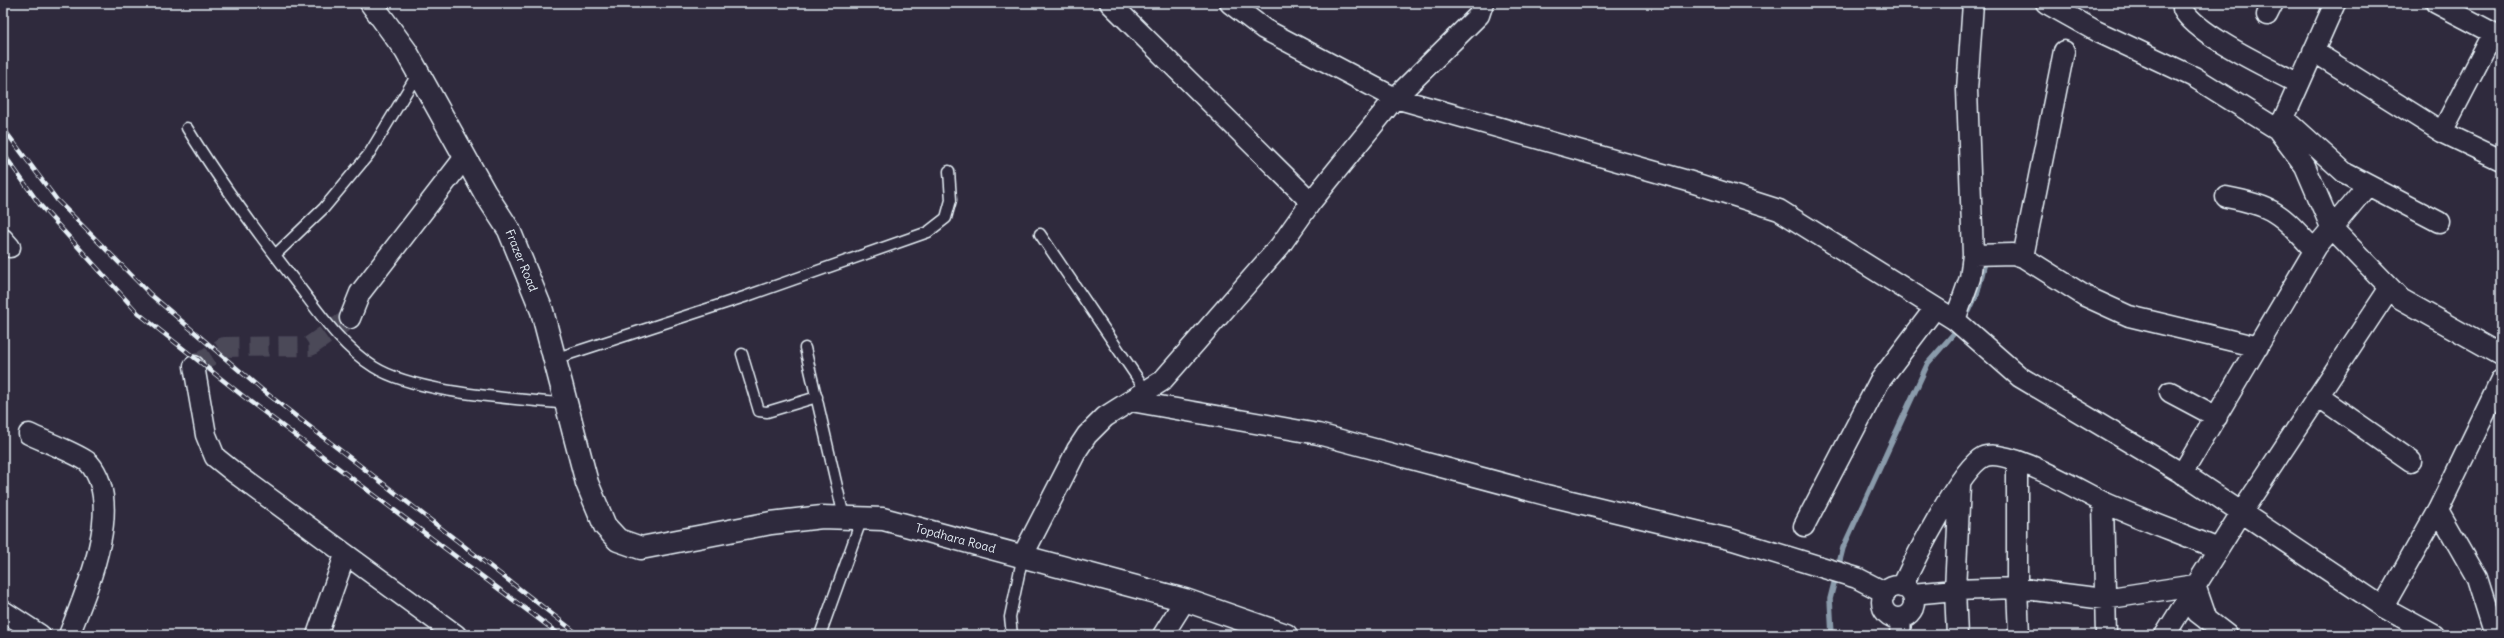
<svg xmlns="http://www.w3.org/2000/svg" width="2504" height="638" viewBox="0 0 2504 638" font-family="Delius,sans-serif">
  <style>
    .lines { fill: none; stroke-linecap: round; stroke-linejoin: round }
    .stream { stroke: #8a9bab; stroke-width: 5.5 }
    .street-tunnel { stroke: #4b4859; stroke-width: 20; stroke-dasharray: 20 10; stroke-linecap: butt }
    .lane-casing { stroke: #e8f1f8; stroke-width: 13 }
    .street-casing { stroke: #e8f1f8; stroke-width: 23 }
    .secondary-casing { stroke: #e8f1f8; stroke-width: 25 }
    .lane { stroke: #2f2a3d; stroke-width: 10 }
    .street { stroke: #2f2a3d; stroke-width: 20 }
    .secondary { stroke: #2f2a3d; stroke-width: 22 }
    .rail-casing { stroke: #e8f1f8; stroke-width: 4.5 }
    .rail { stroke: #2f2a3d; stroke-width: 3; stroke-dasharray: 9; stroke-linecap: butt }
    .labels { text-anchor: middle; stroke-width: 3; stroke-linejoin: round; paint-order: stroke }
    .street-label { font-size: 12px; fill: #e8f1f8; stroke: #2f2a3d }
  </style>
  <rect width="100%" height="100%" fill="#2f2a3d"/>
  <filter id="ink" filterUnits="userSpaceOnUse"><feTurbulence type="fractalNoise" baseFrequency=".025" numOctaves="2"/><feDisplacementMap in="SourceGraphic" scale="8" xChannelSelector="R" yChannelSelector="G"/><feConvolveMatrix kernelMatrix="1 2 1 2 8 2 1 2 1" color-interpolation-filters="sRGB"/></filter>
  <g filter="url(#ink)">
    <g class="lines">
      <path class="stream" d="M 1969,311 L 1978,291 L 1985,262
        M 1832,635 L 1830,599 L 1843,548 L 1928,363 L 1956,331"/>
      <path class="street-tunnel" d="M 194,366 L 224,347 L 310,346 L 350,318"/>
      <defs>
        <path id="lane" d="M 187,128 C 218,179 254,228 291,276 C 316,308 339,345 374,367 C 417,394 514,398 566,404
          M 1040,234 L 1147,392
          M 275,255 L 324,208 L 369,154 L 418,73
          M 805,348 L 844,517
          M 742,354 L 759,411 L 767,412 L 817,397
          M 554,359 L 744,297 L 928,232 L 946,218 L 951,200 L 949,171
          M 820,635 L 862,518
          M 1012,635 L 1010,617 L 1023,555"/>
        <path id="street" d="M 1110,3 L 1311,202
          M 1230,3 L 1264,29 L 1395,98 L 1688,181 L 1779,210 L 1955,320 L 2020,377 L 2193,480 L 2383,607 L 2434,635
          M 2046,3 L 2096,31 L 2194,77 L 2277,129 L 2305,166 L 2331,227 L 2401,299 L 2501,355
          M 2184,3 L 2183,9 C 2196,35 2271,69 2299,84
          M 2436,3 L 2501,37
          M 2267,15 L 2273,3
          M 2313,51 L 2442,132 L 2493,34
          M 2284,118 L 2335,3
          M 2279,125 L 2284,118 L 2345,173 L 2439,222
          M 2442,132 L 2501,160
          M 2226,197 C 2275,206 2281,214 2314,250
          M 3,239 L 10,247
          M 1973,255 L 2013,254 L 2023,257 L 2085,296 L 2129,316 L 2258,347
          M 2023,257 L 2064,51
          M 350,318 L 360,293 L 465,157
          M 1955,320 L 1970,278 L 1973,255 L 1967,90 L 1973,3
          M 194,366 L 206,435 L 215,457 L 235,473 L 456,635
          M 2170,392 L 2217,417
          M 2318,396 L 2411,461
          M 1131,401 L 1318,434 L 1546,495 L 1733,540 L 1857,578 L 1886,593
          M 29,434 C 41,440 81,455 89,463 C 125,504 86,592 69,635
          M 2017,461 L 2017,588 L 2019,635
          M 2182,474 L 2317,246 L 2367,186
          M 2103,502 L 2106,635
          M 2438,510 L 2477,578 L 2495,635
          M 1804,526 L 1879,382 L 1935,308
          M 1023,555 L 1077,450 L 1087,435 L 1105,417 L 1162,381 L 1280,246 L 1311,202 L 1395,98 L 1479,15 L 1483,3
          M1882 602a16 16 0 1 1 32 0a16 16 0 1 1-32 0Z
          M 1902,587 C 1914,560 1961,468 1983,457 C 2006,446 2080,491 2103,502 C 2141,519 2180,533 2218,549
          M 1912,594 L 1955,590 L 2017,588 L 2104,599 L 2195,585 L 2207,620
          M 2383,607 L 2438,510 L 2501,380
          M 3,611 L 40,635
          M 2197,612 L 2227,635
          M 317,635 L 345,555
          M 1163,635 L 1185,600
          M 1900,635 L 1901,618
          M 1957,635 L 1955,590 L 1960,485
          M 2165,635 L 2241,513 L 2389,289"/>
        <g id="secondary">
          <path id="s1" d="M 371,3 L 406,51 L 485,193 L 509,230 L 542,311 L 587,483 L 605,526 L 618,540 L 641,548 L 771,523 L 822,517 L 883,519 L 1185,600 L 1286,635"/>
        </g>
      </defs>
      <use href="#lane" class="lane-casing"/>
      <use href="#street" class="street-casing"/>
      <use href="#secondary" class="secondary-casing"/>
      <use href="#lane" class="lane"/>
      <use href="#street" class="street"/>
      <use href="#secondary" class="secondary"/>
      <defs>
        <path id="rail" d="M 3,128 L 57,200 L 150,294 L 261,389 L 579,635
          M 3,153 L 40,205 L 138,313 L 248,400 L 560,635"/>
      </defs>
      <use href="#rail" class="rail-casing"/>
      <use href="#rail" class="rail"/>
    </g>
  </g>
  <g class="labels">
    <g class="street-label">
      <text dy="4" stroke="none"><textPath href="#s1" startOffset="299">Frazer Road</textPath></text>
      <text dy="4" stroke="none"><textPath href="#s1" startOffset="941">Topdhara Road</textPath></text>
    </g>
  </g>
  <rect width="2504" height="638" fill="none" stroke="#2f2a3d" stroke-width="16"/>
  <rect x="8" y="8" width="2488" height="622" fill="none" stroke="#e8f1f8" stroke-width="1.5" filter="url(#ink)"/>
</svg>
